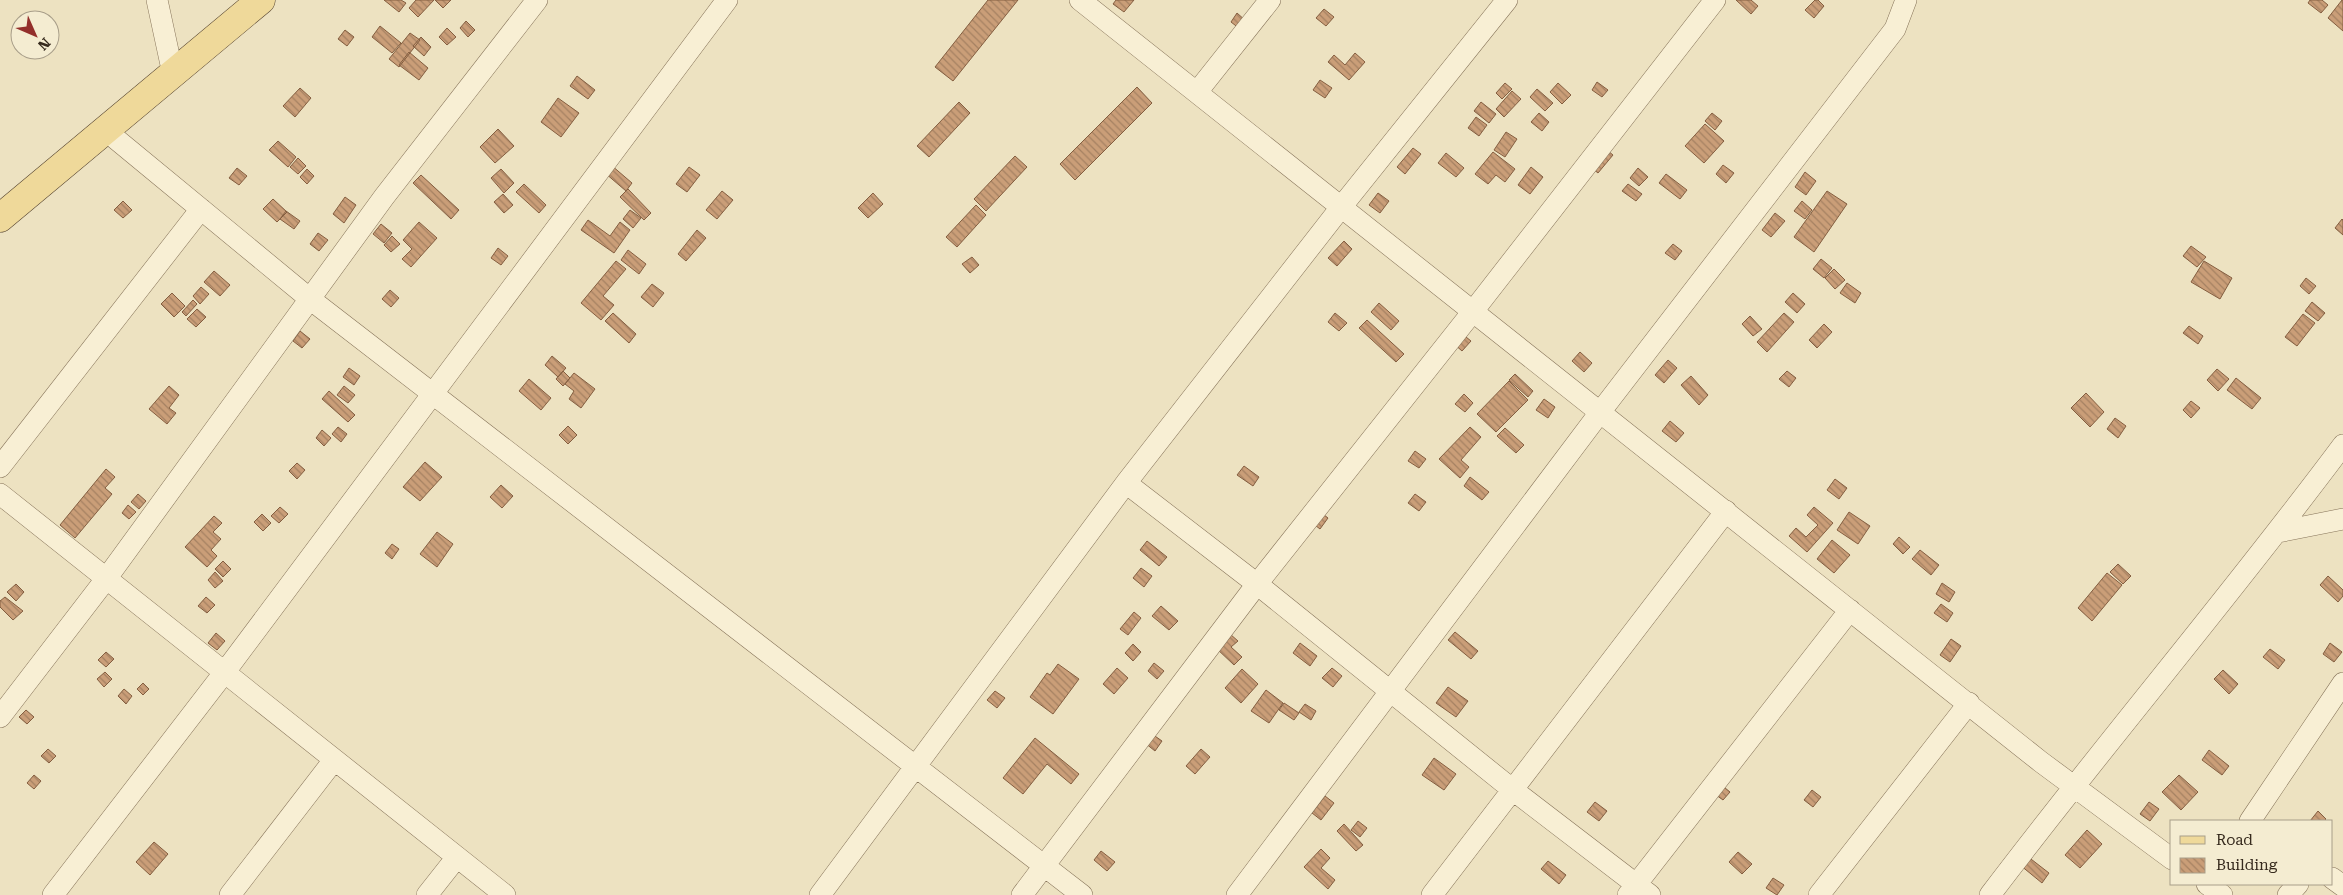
<svg xmlns="http://www.w3.org/2000/svg" width="2343" height="895" viewBox="0 0 2343 895" font-family="'Roboto Serif',serif">
  <style>
    .building { fill: url(#building-back-hatch); stroke: #845e40 }
    .lines { fill: none; stroke-linecap: round; stroke-linejoin: round }
    .street-casing { stroke: #867359; stroke-width: 22 }
    .primary-casing { stroke: #53412e; stroke-width: 29 }
    .street { stroke: #f8efd4; stroke-width: 21 }
    .primary { stroke: #efd99a; stroke-width: 28 }
  </style>
  <defs>
    <pattern id="building-back-hatch" width="6" height="6" patternUnits="userSpaceOnUse" patternTransform="scale(1.25)"><rect width="6" height="6" fill="#ca9e78"/><path d="M-1 5l2 2M0 0l6 6M5-1l2 2" fill="none" stroke="#a58162"/></pattern>
  </defs>
  <rect width="100%" height="100%" fill="#ede2c1"/>
  <path class="building" d="M 384,0 L 401,0 L 406,3 L 399,12 Z
    M 416,0 L 434,0 L 418,17 L 409,8 Z
    M 435,0 L 451,0 L 443,8 Z
    M 988,0 L 1018,0 L 953,81 L 935,67 Z
    M 1116,0 L 1134,0 L 1124,12 L 1113,4 Z
    M 1736,0 L 1751,0 L 1758,6 L 1751,14 Z
    M 1815,0 L 1818,0 L 1824,6 L 1814,18 L 1805,10 Z
    M 2310,0 L 2322,0 L 2328,5 L 2321,13 L 2308,3 Z
    M 2342,0 L 2343,0 L 2343,31 L 2328,18 Z
    M 1324,9 L 1334,17 L 1326,26 L 1316,18 Z
    M 1237,13 L 1246,21 L 1240,29 L 1231,22 Z
    M 466,21 L 475,30 L 468,37 L 460,28 Z
    M 380,26 L 401,43 L 392,53 L 372,37 Z
    M 447,28 L 456,37 L 447,45 L 439,37 Z
    M 345,30 L 354,37 L 347,46 L 338,39 Z
    M 410,33 L 420,40 L 399,67 L 389,59 Z
    M 421,37 L 431,47 L 424,56 L 413,46 Z
    M 409,52 L 428,68 L 419,80 L 399,65 Z
    M 1355,53 L 1365,62 L 1349,80 L 1328,62 L 1334,55 L 1345,65 Z
    M 577,76 L 595,90 L 588,99 L 570,86 Z
    M 1320,80 L 1332,88 L 1325,98 L 1313,90 Z
    M 1597,82 L 1608,90 L 1602,97 L 1592,90 Z
    M 1505,83 L 1512,89 L 1502,99 L 1496,93 Z
    M 1558,83 L 1571,95 L 1562,104 L 1550,92 Z
    M 1137,87 L 1152,103 L 1075,180 L 1060,164 Z
    M 300,88 L 311,98 L 295,117 L 283,106 Z
    M 1537,89 L 1553,103 L 1545,111 L 1530,97 Z
    M 1512,91 L 1521,99 L 1504,117 L 1496,109 Z
    M 558,98 L 579,113 L 561,137 L 541,122 Z
    M 959,102 L 970,113 L 929,157 L 917,146 Z
    M 1481,102 L 1496,114 L 1489,123 L 1474,111 Z
    M 1539,113 L 1549,122 L 1542,131 L 1531,122 Z
    M 1712,113 L 1722,121 L 1715,130 L 1705,121 Z
    M 1476,117 L 1487,125 L 1479,136 L 1468,128 Z
    M 1705,124 L 1724,141 L 1704,163 L 1685,146 Z
    M 498,129 L 514,146 L 495,163 L 480,147 Z
    M 1506,132 L 1517,139 L 1505,157 L 1494,150 Z
    M 278,141 L 296,157 L 288,167 L 269,150 Z
    M 1603,147 L 1613,155 L 1598,173 L 1588,165 Z
    M 1413,148 L 1421,154 L 1405,174 L 1397,167 Z
    M 1493,152 L 1515,169 L 1505,182 L 1496,175 L 1488,184 L 1475,174 Z
    M 1446,153 L 1464,168 L 1456,177 L 1438,163 Z
    M 1015,156 L 1027,167 L 986,211 L 974,199 Z
    M 298,158 L 306,166 L 298,174 L 290,167 Z
    M 611,165 L 632,183 L 626,191 L 605,173 Z
    M 1723,165 L 1734,173 L 1726,183 L 1716,174 Z
    M 689,167 L 700,175 L 687,192 L 676,184 Z
    M 1531,167 L 1543,177 L 1530,194 L 1518,185 Z
    M 237,168 L 247,176 L 239,185 L 229,178 Z
    M 1638,168 L 1648,177 L 1639,186 L 1630,178 Z
    M 307,169 L 314,176 L 307,184 L 300,177 Z
    M 501,169 L 514,183 L 504,193 L 491,178 Z
    M 1805,172 L 1816,181 L 1806,195 L 1795,187 Z
    M 1666,174 L 1687,190 L 1680,199 L 1659,183 Z
    M 421,175 L 459,210 L 451,219 L 413,183 Z
    M 524,184 L 546,205 L 539,213 L 516,192 Z
    M 1628,184 L 1642,194 L 1636,201 L 1622,191 Z
    M 628,189 L 651,213 L 644,220 L 620,197 Z
    M 722,191 L 733,200 L 717,219 L 706,210 Z
    M 1827,191 L 1847,204 L 1814,252 L 1794,237 Z
    M 873,193 L 883,204 L 868,218 L 858,208 Z
    M 1378,193 L 1389,201 L 1380,213 L 1369,205 Z
    M 503,194 L 513,205 L 504,213 L 494,202 Z
    M 345,197 L 356,205 L 344,223 L 333,214 Z
    M 273,199 L 287,212 L 277,222 L 263,209 Z
    M 123,201 L 132,210 L 123,218 L 114,210 Z
    M 1802,201 L 1812,210 L 1805,219 L 1794,211 Z
    M 976,205 L 986,215 L 957,247 L 946,237 Z
    M 630,210 L 641,218 L 633,228 L 623,219 Z
    M 286,211 L 300,221 L 294,229 L 280,219 Z
    M 1775,213 L 1785,221 L 1771,237 L 1762,230 Z
    M 2342,219 L 2343,220 L 2343,235 L 2335,228 Z
    M 588,220 L 610,236 L 620,222 L 630,230 L 614,253 L 581,230 Z
    M 419,222 L 437,238 L 411,267 L 402,259 L 412,249 L 403,240 Z
    M 381,224 L 392,233 L 384,243 L 373,234 Z
    M 697,230 L 706,238 L 686,261 L 678,254 Z
    M 318,233 L 328,240 L 319,251 L 310,244 Z
    M 392,236 L 400,244 L 391,252 L 384,245 Z
    M 1344,241 L 1352,249 L 1337,266 L 1328,258 Z
    M 1673,244 L 1682,251 L 1675,260 L 1665,253 Z
    M 2191,246 L 2206,257 L 2197,267 L 2183,256 Z
    M 498,248 L 508,256 L 501,265 L 491,258 Z
    M 628,250 L 646,264 L 639,274 L 621,260 Z
    M 972,257 L 979,265 L 970,273 L 962,264 Z
    M 1821,259 L 1832,268 L 1824,278 L 1813,269 Z
    M 616,261 L 626,269 L 603,296 L 614,305 L 601,320 L 581,303 Z
    M 2204,261 L 2232,278 L 2220,299 L 2191,282 Z
    M 1834,269 L 1845,280 L 1835,289 L 1825,278 Z
    M 214,271 L 230,285 L 220,296 L 204,282 Z
    M 2306,278 L 2316,286 L 2309,294 L 2300,286 Z
    M 1847,283 L 1861,293 L 1855,303 L 1840,293 Z
    M 652,284 L 664,293 L 653,307 L 641,297 Z
    M 201,287 L 209,294 L 200,304 L 193,296 Z
    M 390,290 L 399,298 L 391,307 L 382,299 Z
    M 172,293 L 185,306 L 174,317 L 161,304 Z
    M 1793,293 L 1805,304 L 1797,313 L 1785,302 Z
    M 193,300 L 197,304 L 186,316 L 182,312 Z
    M 2312,302 L 2325,313 L 2318,321 L 2305,311 Z
    M 1379,303 L 1399,321 L 1391,330 L 1371,312 Z
    M 197,309 L 206,317 L 196,327 L 187,319 Z
    M 613,313 L 636,334 L 629,343 L 605,321 Z
    M 1335,313 L 1347,323 L 1339,331 L 1328,322 Z
    M 1784,313 L 1794,322 L 1767,352 L 1757,342 Z
    M 2303,314 L 2315,323 L 2297,346 L 2285,337 Z
    M 1750,316 L 1762,329 L 1753,336 L 1742,324 Z
    M 1367,320 L 1404,354 L 1396,362 L 1359,328 Z
    M 1824,324 L 1832,332 L 1817,348 L 1809,340 Z
    M 2189,326 L 2203,336 L 2198,344 L 2183,333 Z
    M 300,331 L 310,339 L 302,348 L 293,341 Z
    M 1461,333 L 1471,341 L 1462,351 L 1453,343 Z
    M 1580,352 L 1592,363 L 1584,372 L 1572,361 Z
    M 552,356 L 566,368 L 558,377 L 545,365 Z
    M 1668,360 L 1677,368 L 1664,383 L 1655,375 Z
    M 349,368 L 360,376 L 354,385 L 343,377 Z
    M 2217,369 L 2229,379 L 2218,391 L 2207,380 Z
    M 563,371 L 570,378 L 563,386 L 556,379 Z
    M 1787,371 L 1796,378 L 1789,387 L 1779,379 Z
    M 574,373 L 595,389 L 581,408 L 569,399 L 574,391 L 565,384 Z
    M 1515,374 L 1533,391 L 1528,397 L 1509,380 Z
    M 1691,376 L 1708,395 L 1699,405 L 1681,385 Z
    M 2236,378 L 2261,398 L 2252,409 L 2227,390 Z
    M 529,379 L 551,398 L 541,410 L 519,391 Z
    M 1509,381 L 1528,400 L 1496,432 L 1477,414 Z
    M 169,386 L 179,395 L 169,408 L 176,413 L 167,424 L 149,409 Z
    M 344,386 L 355,395 L 348,403 L 337,395 Z
    M 329,391 L 355,415 L 348,422 L 322,399 Z
    M 2086,393 L 2104,412 L 2090,427 L 2071,408 Z
    M 1464,394 L 1473,403 L 1465,412 L 1455,404 Z
    M 1544,399 L 1555,407 L 1548,418 L 1536,410 Z
    M 2191,401 L 2200,408 L 2191,418 L 2183,410 Z
    M 2115,418 L 2126,426 L 2118,438 L 2107,429 Z
    M 1670,421 L 1684,433 L 1676,442 L 1662,431 Z
    M 568,426 L 577,435 L 568,444 L 559,435 Z
    M 338,427 L 347,434 L 341,442 L 332,434 Z
    M 1470,427 L 1481,437 L 1461,460 L 1469,467 L 1460,478 L 1439,459 Z
    M 1505,428 L 1524,445 L 1516,453 L 1497,436 Z
    M 322,430 L 331,438 L 324,446 L 316,438 Z
    M 1415,451 L 1426,459 L 1419,468 L 1408,461 Z
    M 425,462 L 442,477 L 420,501 L 403,487 Z
    M 297,463 L 305,470 L 297,479 L 289,471 Z
    M 1244,466 L 1259,477 L 1253,486 L 1237,475 Z
    M 106,469 L 115,477 L 105,488 L 112,494 L 75,538 L 60,525 Z
    M 1470,477 L 1489,492 L 1482,500 L 1464,486 Z
    M 1835,479 L 1847,488 L 1839,499 L 1827,490 Z
    M 501,485 L 513,496 L 502,508 L 490,497 Z
    M 138,494 L 146,501 L 139,509 L 131,502 Z
    M 1415,494 L 1426,502 L 1419,511 L 1408,503 Z
    M 128,505 L 136,512 L 129,519 L 122,513 Z
    M 280,507 L 288,514 L 279,523 L 271,516 Z
    M 1814,507 L 1833,523 L 1807,552 L 1789,536 L 1796,528 L 1806,537 L 1818,525 L 1807,515 Z
    M 1319,511 L 1328,518 L 1320,529 L 1311,522 Z
    M 1849,512 L 1870,526 L 1858,544 L 1837,530 Z
    M 262,514 L 271,523 L 263,531 L 254,522 Z
    M 214,516 L 222,523 L 213,532 L 221,539 L 211,550 L 217,556 L 207,567 L 185,547 Z
    M 437,532 L 453,544 L 437,567 L 420,554 Z
    M 1899,537 L 1910,547 L 1903,554 L 1893,544 Z
    M 1832,540 L 1850,555 L 1834,573 L 1817,559 Z
    M 1147,541 L 1167,557 L 1159,566 L 1140,550 Z
    M 392,544 L 399,549 L 392,559 L 385,553 Z
    M 1920,550 L 1939,565 L 1931,575 L 1912,559 Z
    M 223,561 L 231,569 L 223,577 L 215,569 Z
    M 2118,564 L 2131,576 L 2123,584 L 2110,572 Z
    M 1141,568 L 1152,576 L 1144,587 L 1133,578 Z
    M 215,572 L 223,581 L 215,588 L 208,580 Z
    M 2107,573 L 2122,585 L 2092,621 L 2078,608 Z
    M 2328,576 L 2343,590 L 2343,596 L 2338,602 L 2320,585 Z
    M 1942,583 L 1955,592 L 1949,602 L 1936,594 Z
    M 16,584 L 24,592 L 16,601 L 7,592 Z
    M 5,597 L 23,611 L 13,620 L 0,607 L 0,601 Z
    M 206,597 L 215,605 L 207,613 L 198,606 Z
    M 1941,604 L 1953,613 L 1947,622 L 1934,613 Z
    M 1161,606 L 1178,621 L 1169,630 L 1152,616 Z
    M 1134,612 L 1141,618 L 1128,635 L 1120,629 Z
    M 1455,632 L 1478,651 L 1471,659 L 1448,640 Z
    M 216,633 L 225,641 L 217,650 L 208,643 Z
    M 1230,634 L 1238,641 L 1231,647 L 1242,657 L 1234,665 L 1216,648 Z
    M 1951,639 L 1961,646 L 1950,662 L 1940,655 Z
    M 1300,643 L 1317,656 L 1310,666 L 1293,653 Z
    M 2330,643 L 2342,652 L 2334,662 L 2323,654 Z
    M 1133,644 L 1141,652 L 1133,661 L 1125,653 Z
    M 2270,649 L 2285,660 L 2278,669 L 2263,657 Z
    M 106,652 L 114,659 L 106,667 L 98,660 Z
    M 1154,663 L 1164,671 L 1157,679 L 1148,671 Z
    M 1058,664 L 1079,679 L 1053,714 L 1030,697 L 1047,673 L 1050,675 Z
    M 1117,668 L 1128,678 L 1114,694 L 1103,684 Z
    M 1332,668 L 1342,676 L 1333,687 L 1322,678 Z
    M 1242,669 L 1258,684 L 1241,703 L 1225,688 Z
    M 2223,670 L 2238,684 L 2229,694 L 2214,679 Z
    M 105,672 L 112,679 L 104,687 L 97,679 Z
    M 143,683 L 149,689 L 143,695 L 137,689 Z
    M 1448,687 L 1468,701 L 1456,717 L 1436,703 Z
    M 124,689 L 132,696 L 126,704 L 118,696 Z
    M 1266,690 L 1283,703 L 1269,723 L 1251,711 Z
    M 995,691 L 1005,698 L 997,708 L 987,700 Z
    M 1284,703 L 1299,713 L 1294,720 L 1279,710 Z
    M 1305,704 L 1316,711 L 1311,720 L 1299,712 Z
    M 26,710 L 34,717 L 27,724 L 19,717 Z
    M 1152,734 L 1162,741 L 1155,751 L 1145,743 Z
    M 1035,738 L 1079,774 L 1071,784 L 1047,764 L 1023,794 L 1003,778 Z
    M 48,749 L 56,756 L 49,763 L 41,756 Z
    M 1201,749 L 1210,757 L 1195,774 L 1186,766 Z
    M 2209,750 L 2229,766 L 2222,775 L 2202,760 Z
    M 1434,758 L 1456,774 L 1444,790 L 1422,775 Z
    M 34,775 L 41,781 L 34,789 L 27,783 Z
    M 2179,775 L 2198,792 L 2181,810 L 2162,792 Z
    M 1719,783 L 1730,792 L 1723,800 L 1712,792 Z
    M 1812,790 L 1821,797 L 1813,807 L 1804,800 Z
    M 1325,796 L 1334,803 L 1321,820 L 1312,813 Z
    M 1595,802 L 1607,811 L 1599,821 L 1587,812 Z
    M 2149,802 L 2159,809 L 2150,821 L 2140,814 Z
    M 2318,811 L 2326,819 L 2324,821 L 2310,821 Z
    M 1358,821 L 1367,828 L 1360,837 L 1351,830 Z
    M 1344,824 L 1363,845 L 1356,851 L 1337,831 Z
    M 2087,830 L 2102,844 L 2080,868 L 2065,855 Z
    M 154,842 L 168,854 L 150,875 L 136,862 Z
    M 1321,849 L 1330,858 L 1321,868 L 1335,880 L 1328,889 L 1304,867 Z
    M 1101,851 L 1115,862 L 1107,871 L 1094,860 Z
    M 1738,852 L 1752,864 L 1742,874 L 1729,862 Z
    M 2027,856 L 2049,873 L 2042,883 L 2020,865 Z
    M 1548,861 L 1566,875 L 1559,884 L 1541,869 Z
    M 1773,878 L 1784,885 L 1777,895 L 1766,888 Z"/>
  <g class="lines">
    <defs>
      <path id="street" d="M 157,0 L 173,74
        M 1080,0 L 2041,762 L 2172,859
        M 1197,92 L 1270,0
        M 105,130 L 310,299 L 1082,895
        M 0,467 L 201,209
        M 1126,483 L 1257,584 L 1513,790 L 1650,895
        M 0,494 L 505,895
        M 2278,532 L 2343,519
        M 0,717 L 106,579 L 384,197 L 537,0
        M 2250,821 L 2343,683
        M 2332,878 L 2343,886
        M 2207,884 L 2222,895
        M 53,895 L 224,673 L 727,0
        M 230,895 L 334,760
        M 427,895 L 457,857
        M 820,895 L 1126,483 L 1342,206 L 1507,0
        M 1022,895 L 1257,584 L 1474,310 L 1715,0
        M 1237,895 L 1601,411 L 1895,29 L 1906,0
        M 1432,895 L 1726,511
        M 1628,895 L 1850,610
        M 1819,895 L 1969,703
        M 1990,895 C 2105,743 2229,598 2343,445
        M 2288,895 L 2298,884"/>
      <path id="primary" d="M 0,218 L 261,0"/>
    </defs>
    <use href="#street" class="street-casing"/>
    <use href="#primary" class="primary-casing"/>
    <use href="#street" class="street"/>
    <use href="#primary" class="primary"/>
  </g>
  <rect x="2170" y="820" width="162" height="65" fill="#f4ecd1" stroke="#a89e89"/>
  <rect x="2180" y="836" width="25" height="8" fill="#efd99a" stroke="#a89e89"/>
  <text x="2216" y="845" font-size="15" fill="#362a1d">Road</text>
  <rect x="2180" y="858" width="25" height="15" fill="url(#building-back-hatch)" stroke="#a89e89"/>
  <text x="2216" y="870" font-size="15" fill="#362a1d">Building</text>
  <g transform="translate(35 35) rotate(135)"><circle r="24" fill="#f4ecd1" stroke="#a89e89"/>
  <path d="M0-4L9 19L0 12L-9 19Z" fill="#932f2b"/>
  <text y="-8" font-size="14" font-weight="bold" text-anchor="middle" fill="#362a1d">N</text>
  </g>
</svg>
